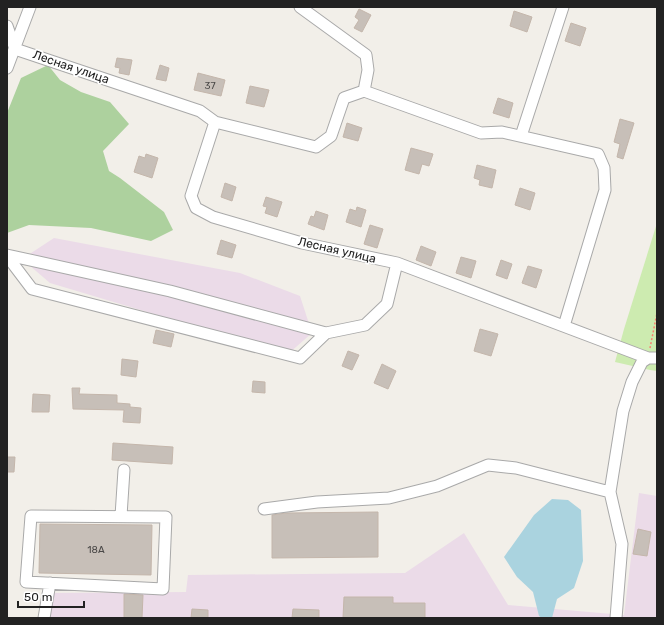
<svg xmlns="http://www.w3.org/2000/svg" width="664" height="625" viewBox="0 0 664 625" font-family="Rubik,sans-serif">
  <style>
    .industrial { fill: #ebdbe8 }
    .grass { fill: #cdebb0 }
    .forest { fill: #add19e }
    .water { fill: #aad3df }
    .building { fill: #c7bfb8; stroke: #c4b6ab }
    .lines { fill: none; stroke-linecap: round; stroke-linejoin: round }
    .minor-casing { stroke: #a9a9a9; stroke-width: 13 }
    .path { stroke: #fa8072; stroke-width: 1.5; stroke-dasharray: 2 2; stroke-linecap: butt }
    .minor { stroke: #fff; stroke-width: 11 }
    .labels { text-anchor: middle; stroke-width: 3.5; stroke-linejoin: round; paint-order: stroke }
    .number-label { font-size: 10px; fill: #4b4948 }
    .street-label { font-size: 12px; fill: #222; stroke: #fff }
  </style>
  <rect width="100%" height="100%" fill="#f2efe9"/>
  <path class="industrial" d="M 54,238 L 240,273 L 300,296 L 312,333 L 288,354 L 50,283 L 22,259 Z
    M 639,493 L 657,496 L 657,618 L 49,618 L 49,593 L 186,592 L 188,575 L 405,573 L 464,533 L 508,605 L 624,615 Z"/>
  <path class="grass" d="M 657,223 L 657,371 L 650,370 L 615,362 L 624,329 Z"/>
  <path class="forest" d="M 48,65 L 60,80 L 81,92 L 110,102 L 129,124 L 103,151 L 109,171 L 120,178 L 164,212 L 173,230 L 151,241 L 91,228 L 29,225 L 7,233 L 7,113 L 21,78 Z"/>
  <path class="water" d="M 552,499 L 568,500 L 581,510 L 583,561 L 574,588 L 557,599 L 552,618 L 542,618 L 539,616 L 533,592 L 517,577 L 504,557 L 534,515 Z"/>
  <path class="building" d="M 359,9 L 371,15 L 362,32 L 354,28 L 359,20 L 355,17 Z
    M 514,11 L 532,17 L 527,32 L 510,26 Z
    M 571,23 L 586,28 L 580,46 L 565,41 Z
    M 117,58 L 132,60 L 129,75 L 119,73 L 120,68 L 115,67 Z
    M 160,65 L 169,68 L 166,81 L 156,79 Z
    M 198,73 L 225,80 L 221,96 L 194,90 Z
    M 250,86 L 269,90 L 264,107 L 246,103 Z
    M 498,98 L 513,103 L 509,118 L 493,113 Z
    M 620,119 L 634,123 L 623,159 L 617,157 L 620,144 L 614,142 Z
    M 347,123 L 362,128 L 358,141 L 343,137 Z
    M 411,148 L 433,154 L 429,166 L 422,164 L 419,174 L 405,170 Z
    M 146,154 L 158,158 L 152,178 L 134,172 L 139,156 L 145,158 Z
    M 477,165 L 496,170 L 492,188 L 479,185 L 480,180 L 474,178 Z
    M 225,183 L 236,187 L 232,201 L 221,197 Z
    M 520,188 L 535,193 L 530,210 L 515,205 Z
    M 266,197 L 282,202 L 277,217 L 265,213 L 267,207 L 263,206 Z
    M 357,207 L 366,210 L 361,227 L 346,222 L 350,209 L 356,211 Z
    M 316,211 L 328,215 L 324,230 L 308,224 L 311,216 L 314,217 Z
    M 370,225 L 383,229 L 377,248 L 364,244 Z
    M 221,240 L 236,245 L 232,258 L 217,254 Z
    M 421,246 L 436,252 L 431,266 L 416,260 Z
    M 461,257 L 476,261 L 471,278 L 456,273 Z
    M 501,260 L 512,264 L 507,279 L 496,275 Z
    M 528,266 L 542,270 L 536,288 L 522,283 Z
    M 480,329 L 498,334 L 491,356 L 474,351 Z
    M 156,330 L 174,334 L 171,347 L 153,343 Z
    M 348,351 L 359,355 L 352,370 L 342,366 Z
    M 122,359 L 138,361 L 136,377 L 121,375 Z
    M 382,364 L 396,371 L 388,389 L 374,383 Z
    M 253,381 L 265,382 L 265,393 L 252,392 Z
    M 72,388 L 80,388 L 79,394 L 117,395 L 117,403 L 130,404 L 130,407 L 141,408 L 140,423 L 123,422 L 124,410 L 73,409 Z
    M 33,394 L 50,395 L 49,412 L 32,412 Z
    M 113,443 L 173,447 L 172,464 L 112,460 Z
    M 7,457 L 15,457 L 14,472 L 7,472 Z
    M 378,512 L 378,557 L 272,558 L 272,515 L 286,513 Z
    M 40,524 L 152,525 L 151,575 L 39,573 Z
    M 638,529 L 651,532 L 647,556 L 633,554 Z
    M 124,594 L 143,595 L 142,618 L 124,618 Z
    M 344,597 L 393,597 L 393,603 L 425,603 L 425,618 L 343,618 Z
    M 192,609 L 208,610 L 208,618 L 191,618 Z
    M 293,609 L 319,610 L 319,618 L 292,618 Z"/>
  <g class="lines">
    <defs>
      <path id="minor" d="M 300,7 L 366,55 L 368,70 L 364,91
        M 7,26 L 15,49
        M 15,49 L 200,111 L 215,122 L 191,196 L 196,208 L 213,217 L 302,243 L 397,263 L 648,358 L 657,358
        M 7,68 L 30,7
        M 215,122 L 316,147 L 331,136 L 344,98 L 364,91 L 481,133 L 502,132 L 598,154 L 604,168 L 605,190 L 564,326
        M 521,136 L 563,7
        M 7,255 L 170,291 L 326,333
        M 7,256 L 32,289 L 300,358 L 326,333 L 365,325 L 387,304 L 397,263
        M 264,509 L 317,502 L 389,498 L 437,486 L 488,465 L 516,468 L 610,492
        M 31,516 L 166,517 L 163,589 L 26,582 Z
        M 121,516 L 124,470
        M 44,618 L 50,583
        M 616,618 L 622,544 L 610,492 L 623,411 L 632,382 L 642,362 L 648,358"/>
    </defs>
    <use href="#minor" class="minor-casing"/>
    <path class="path" d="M 650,348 L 657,313"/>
    <use href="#minor" class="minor"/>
  </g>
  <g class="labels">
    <g class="number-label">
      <text x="210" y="89">37</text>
      <text x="96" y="553">18А</text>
    </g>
    <g class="street-label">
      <text transform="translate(71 67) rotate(19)" y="4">Лесная улица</text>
      <text transform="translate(337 250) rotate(13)" y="4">Лесная улица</text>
    </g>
  </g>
  <rect width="664" height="625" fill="none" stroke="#222222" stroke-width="16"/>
  <path d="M18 601v6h66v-6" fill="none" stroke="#222222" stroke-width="2"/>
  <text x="24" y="601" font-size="12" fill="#222222" stroke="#ffffff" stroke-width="3" paint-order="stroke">50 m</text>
</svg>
